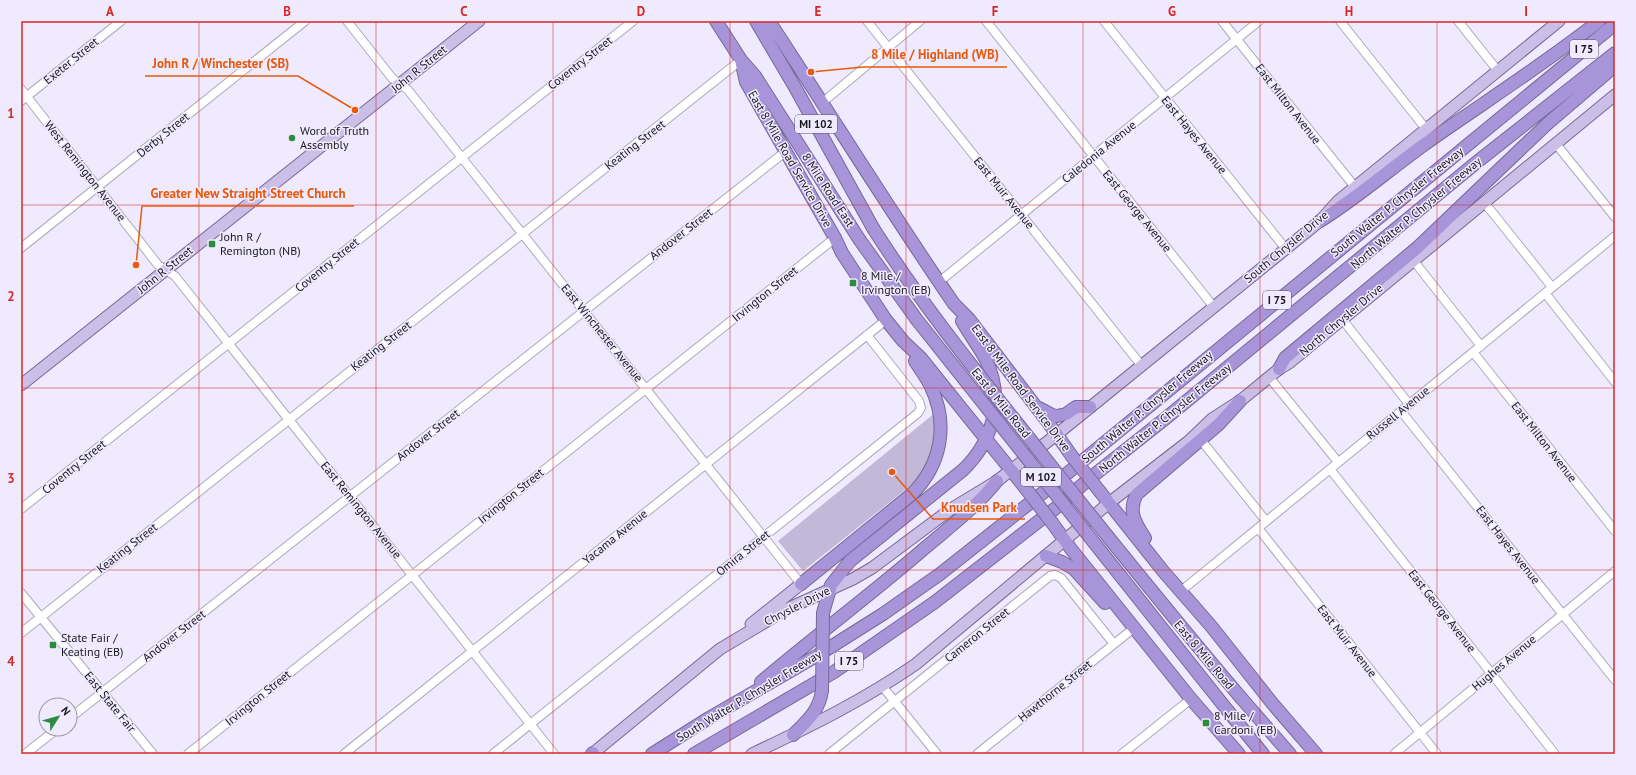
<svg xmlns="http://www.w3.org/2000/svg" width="1636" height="775" viewBox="0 0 1636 775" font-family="'PT Sans',sans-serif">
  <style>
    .green { fill: #c1b9d7 }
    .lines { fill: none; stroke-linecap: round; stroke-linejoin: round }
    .minor-casing { stroke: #aea9bc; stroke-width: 10 }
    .major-casing { stroke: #766998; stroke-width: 13 }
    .highway-casing { stroke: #766998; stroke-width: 14 }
    .minor { stroke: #fff; stroke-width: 8 }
    .major { stroke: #cbbfe8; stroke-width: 11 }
    .highway { stroke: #a894d9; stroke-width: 12 }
    .highway-bridge-casing { stroke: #766998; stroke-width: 14; stroke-linecap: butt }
    .highway-bridge { stroke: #a894d9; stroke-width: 12 }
    .grid { fill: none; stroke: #d62828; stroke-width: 1; stroke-opacity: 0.55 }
    .poi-dot { fill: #2b8b3f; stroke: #efeafe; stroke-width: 1.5 }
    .labels { text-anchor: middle; stroke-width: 3; stroke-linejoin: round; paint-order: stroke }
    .shield { fill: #efeafe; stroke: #5a5762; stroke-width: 1 }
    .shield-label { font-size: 11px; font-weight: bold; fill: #1a181f }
    .street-label { font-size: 12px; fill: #1a181f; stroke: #efeafe }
    .poi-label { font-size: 12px; fill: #1a181f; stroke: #efeafe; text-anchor: start }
    .leader { fill: none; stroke: #e8590c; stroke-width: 1.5 }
    .callout-dot { fill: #e8590c; stroke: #efeafe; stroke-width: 1.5 }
    .callout-label { font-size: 13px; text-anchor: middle; font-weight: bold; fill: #e8590c; stroke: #efeafe; stroke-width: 3; stroke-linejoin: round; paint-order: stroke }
    .neatline { fill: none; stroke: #d62828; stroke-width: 1.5 }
    .grid-label { font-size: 13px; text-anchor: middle; font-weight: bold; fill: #d62828 }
  </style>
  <rect width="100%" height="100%" fill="#efeafe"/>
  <path class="green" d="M 936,412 C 938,442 930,465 910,486 L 803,571 L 778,541 Z"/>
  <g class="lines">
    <defs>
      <path id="minor" d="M 347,21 L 392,78 L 408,90 L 801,584
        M 867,21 L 1141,365
        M 986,21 L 1213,306
        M 1104,21 L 1285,248
        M 1222,21 L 1355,187
        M 1340,21 L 1426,129
        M 1458,21 L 1498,71
        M 21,89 L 158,265 L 175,276 L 554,754
        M 21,101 L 121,21
        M 823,102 L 920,21
        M 1556,144 L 1615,217
        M 1484,202 L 1552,287
        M 21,248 L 305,21
        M 1413,260 L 1481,346
        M 939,282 L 1259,21
        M 1545,293 L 1615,382
        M 1342,319 L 1409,404
        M 1473,352 L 1615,531
        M 1269,377 L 1338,462
        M 1401,411 L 1615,680
        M 1196,439 L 1201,440 L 1266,521
        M 1330,469 L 1555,754
        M 21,509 L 633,21
        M 1258,528 L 1437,754
        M 1181,591 L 1615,236
        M 21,593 L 153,754
        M 21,633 L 741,60
        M 883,687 L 937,754
        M 70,718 L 785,152
        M 25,754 L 57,729
        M 188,754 L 835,238
        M 344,754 L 886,320
        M 493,754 L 918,413 L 921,408 L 919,401 L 867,335
        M 829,754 L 1050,576 L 1055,575 L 1061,578 L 1114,644
        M 977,754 L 1134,628
        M 1122,754 L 1191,699
        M 1394,754 L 1615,571"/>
      <path id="major" d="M 21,385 L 479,21
        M 751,624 L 801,584
        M 592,754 L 720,649 L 787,609 L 853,579 L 872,568 L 951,509 L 997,481 L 1056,435 L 1320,221 L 1338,201 L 1559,21
        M 752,754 C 809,727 864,700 916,664 L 1109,503 L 1189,441 L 1212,419 L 1240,401 L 1279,369 L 1289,363 L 1615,95"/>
      <path id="highway" d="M 716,21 L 741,60 L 755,76 L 859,239
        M 756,21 L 796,89 L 873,228
        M 769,21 C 831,115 890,211 954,304 L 969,319 L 1050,425 L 1071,455
        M 741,60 L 746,82 L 835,238 L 842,253 L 886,320 L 903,341 L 920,357 L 1027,490
        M 1320,221 C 1357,198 1390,169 1425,144 C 1483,103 1543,65 1599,21
        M 1279,369 L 1285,358 L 1417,248 L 1547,124 L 1615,66
        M 1039,408 L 1052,415 L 1057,416 L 1066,414 L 1076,407 L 1090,407
        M 1101,493 L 1163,571 L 1211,626 L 1272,703 L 1316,754
        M 1053,524 L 1071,549 L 1191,699 L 1239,754
        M 1145,538 C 1136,524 1127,511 1137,494 L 1218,425 L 1240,401
        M 1046,556 L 1062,562 L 1074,569 L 1105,603
        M 801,584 L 912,494 C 941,465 949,425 931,387 C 927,378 920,369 915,361
        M 823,613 L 831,585 L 850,561 L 963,470 C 994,440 1005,397 985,358 C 978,345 969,334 962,321
        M 761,682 C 815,636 872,594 926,547 C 951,526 977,506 997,481
        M 1242,699 L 1290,754
        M 1228,711 L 1263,754
        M 793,735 C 807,721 819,711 822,691
        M 592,754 L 593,753
        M 652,754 L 709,718 L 818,655 L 883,614 L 940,574 L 1064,476 L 1615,24
        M 694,754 L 834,672 L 935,602 L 1057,507 L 1089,479 L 1166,418 L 1477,162 L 1615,53"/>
    </defs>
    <use href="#minor" class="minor-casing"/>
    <use href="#major" class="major-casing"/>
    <use href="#highway" class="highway-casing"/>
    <use href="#minor" class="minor"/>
    <use href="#major" class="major"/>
    <use href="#highway" class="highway"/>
    <defs>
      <path id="highway-bridge" d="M 873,228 C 924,308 983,380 1041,453 C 1107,536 1173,618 1242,699
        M 859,239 L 917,320 L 1228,711
        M 1071,455 L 1101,493
        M 1027,490 L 1053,524
        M 822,691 L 823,613"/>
    </defs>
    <use href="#highway-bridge" class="highway-bridge-casing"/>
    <use href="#highway-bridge" class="highway-bridge"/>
  </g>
  <path class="grid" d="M 199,21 L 199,754M 376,21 L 376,754M 553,21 L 553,754M 730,21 L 730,754M 906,21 L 906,754M 1083,21 L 1083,754M 1260,21 L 1260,754M 1437,21 L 1437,754M 21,205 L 1615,205M 21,388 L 1615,388M 21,570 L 1615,570"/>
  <g class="poi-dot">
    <circle cx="292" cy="138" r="4"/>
    <rect x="208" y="240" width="8" height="8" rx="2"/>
    <rect x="849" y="279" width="8" height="8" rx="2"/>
    <rect x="49" y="641" width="8" height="8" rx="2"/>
    <rect x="1202" y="719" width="8" height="8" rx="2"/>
  </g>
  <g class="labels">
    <g class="shield">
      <rect x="1570" y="40" width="28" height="18" rx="3"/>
      <rect x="795" y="115" width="42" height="18" rx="3"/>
      <rect x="1263" y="291" width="28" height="18" rx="3"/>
      <rect x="1021" y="468" width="40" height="18" rx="3"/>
      <rect x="835" y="652" width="28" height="18" rx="3"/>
    </g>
    <g class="shield-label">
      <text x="1584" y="53">I 75</text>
      <text x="816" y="128">MI 102</text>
      <text x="1277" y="304">I 75</text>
      <text x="1041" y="481">M 102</text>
      <text x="849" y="665">I 75</text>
    </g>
    <g class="street-label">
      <text transform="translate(71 61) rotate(-39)" y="4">Exeter Street</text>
      <text transform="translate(580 63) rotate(-38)" y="4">Coventry Street</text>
      <text transform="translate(419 69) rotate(-39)" y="4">John R Street</text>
      <text transform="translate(1288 104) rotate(52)" y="4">East Milton Avenue</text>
      <text transform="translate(163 135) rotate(-39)" y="4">Derby Street</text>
      <text transform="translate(1194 135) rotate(51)" y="4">East Hayes Avenue</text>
      <text transform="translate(635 145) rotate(-38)" y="4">Keating Street</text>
      <text transform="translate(1099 152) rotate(-39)" y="4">Caledonia Avenue</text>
      <text transform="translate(790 159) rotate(60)" y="4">East 8 Mile Road Service Drive</text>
      <text transform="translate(85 171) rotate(52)" y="4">West Remington Avenue</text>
      <text transform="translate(828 190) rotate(57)" y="4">8 Mile Road East</text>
      <text transform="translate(1004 193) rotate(51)" y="4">East Muir Avenue</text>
      <text transform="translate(1397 202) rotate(-39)" y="4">South Walter P. Chrysler Freeway</text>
      <text transform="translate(1137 211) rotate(51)" y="4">East George Avenue</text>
      <text transform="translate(1416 213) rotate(-40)" y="4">North Walter P. Chrysler Freeway</text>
      <text transform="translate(681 234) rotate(-38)" y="4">Andover Street</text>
      <text transform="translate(1286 247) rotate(-40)" y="4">South Chrysler Drive</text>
      <text transform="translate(327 265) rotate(-39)" y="4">Coventry Street</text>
      <text transform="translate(165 270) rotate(-39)" y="4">John R Street</text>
      <text transform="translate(765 294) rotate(-39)" y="4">Irvington Street</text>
      <text transform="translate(1341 320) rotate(-40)" y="4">North Chrysler Drive</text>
      <text transform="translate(602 333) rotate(51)" y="4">East Winchester Avenue</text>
      <text transform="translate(381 346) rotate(-38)" y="4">Keating Street</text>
      <text transform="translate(1021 388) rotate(53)" y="4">East 8 Mile Road Service Drive</text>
      <text transform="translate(1001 403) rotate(51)" y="4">East 8 Mile Road</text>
      <text transform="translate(1147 407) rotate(-40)" y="4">South Walter P. Chrysler Freeway</text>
      <text transform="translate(1398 413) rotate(-39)" y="4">Russell Avenue</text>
      <text transform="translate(1165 418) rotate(-39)" y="4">North Walter P. Chrysler Freeway</text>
      <text transform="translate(428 435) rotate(-38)" y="4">Andover Street</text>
      <text transform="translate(1544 442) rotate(52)" y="4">East Milton Avenue</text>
      <text transform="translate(74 467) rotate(-39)" y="4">Coventry Street</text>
      <text transform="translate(511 496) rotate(-39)" y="4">Irvington Street</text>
      <text transform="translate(361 510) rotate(51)" y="4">East Remington Avenue</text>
      <text transform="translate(615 537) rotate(-39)" y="4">Yacama Avenue</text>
      <text transform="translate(1508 545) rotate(52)" y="4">East Hayes Avenue</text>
      <text transform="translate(127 548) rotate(-38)" y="4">Keating Street</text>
      <text transform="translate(743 553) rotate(-39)" y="4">Omira Street</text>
      <text transform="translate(797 606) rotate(-27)" y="4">Chrysler Drive</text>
      <text transform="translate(1442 611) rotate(52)" y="4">East George Avenue</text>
      <text transform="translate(977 635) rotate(-39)" y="4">Cameron Street</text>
      <text transform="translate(174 636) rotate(-38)" y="4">Andover Street</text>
      <text transform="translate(1347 641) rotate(52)" y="4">East Muir Avenue</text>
      <text transform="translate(1204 655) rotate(50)" y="4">East 8 Mile Road</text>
      <text transform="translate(1504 663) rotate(-40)" y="4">Hughes Avenue</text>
      <text transform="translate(1055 691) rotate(-39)" y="4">Hawthorne Street</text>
      <text transform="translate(749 696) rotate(-31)" y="4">South Walter P. Chrysler Freeway</text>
      <text transform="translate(258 698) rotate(-39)" y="4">Irvington Street</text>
      <text transform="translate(110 702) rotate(51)" y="4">East State Fair</text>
    </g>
    <g class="poi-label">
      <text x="300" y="135">Word of Truth<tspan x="300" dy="14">Assembly</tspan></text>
      <text x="220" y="241">John R /<tspan x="220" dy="14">Remington (NB)</tspan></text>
      <text x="861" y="280">8 Mile /<tspan x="861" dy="14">Irvington (EB)</tspan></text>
      <text x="61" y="642">State Fair /<tspan x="61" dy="14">Keating (EB)</tspan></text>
      <text x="1214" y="720">8 Mile /<tspan x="1214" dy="14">Cardoni (EB)</tspan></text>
    </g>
  </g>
  <path class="leader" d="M811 72L863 67H1007M355 110L298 76H145M136 265L142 206H354M892 472L933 519H1025"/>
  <g class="callout-dot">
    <circle cx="811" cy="72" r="4"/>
    <circle cx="355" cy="110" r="4"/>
    <circle cx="136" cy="265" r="4"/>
    <circle cx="892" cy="472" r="4"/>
  </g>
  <g class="callout-label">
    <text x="935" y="59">8 Mile / Highland (WB)</text>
    <text x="221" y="68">John R / Winchester (SB)</text>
    <text x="248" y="198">Greater New Straight Street Church</text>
    <text x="979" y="512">Knudsen Park</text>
  </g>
  <rect width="1636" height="775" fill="none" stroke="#efeafe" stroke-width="44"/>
  <g transform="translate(58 717) rotate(53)"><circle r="19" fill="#efeafe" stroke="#9a96a5"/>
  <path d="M0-3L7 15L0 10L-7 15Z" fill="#2b8b3f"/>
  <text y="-6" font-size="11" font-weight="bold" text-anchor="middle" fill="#1a181f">N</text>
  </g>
  <rect x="22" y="22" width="1592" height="731" class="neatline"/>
  <g class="grid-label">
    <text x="110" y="16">A</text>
    <text x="287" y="16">B</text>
    <text x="464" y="16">C</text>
    <text x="641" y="16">D</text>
    <text x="818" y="16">E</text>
    <text x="995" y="16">F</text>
    <text x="1172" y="16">G</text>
    <text x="1349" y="16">H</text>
    <text x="1526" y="16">I</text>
    <text x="11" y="118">1</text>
    <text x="11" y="301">2</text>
    <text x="11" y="483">3</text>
    <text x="11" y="666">4</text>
  </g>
</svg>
